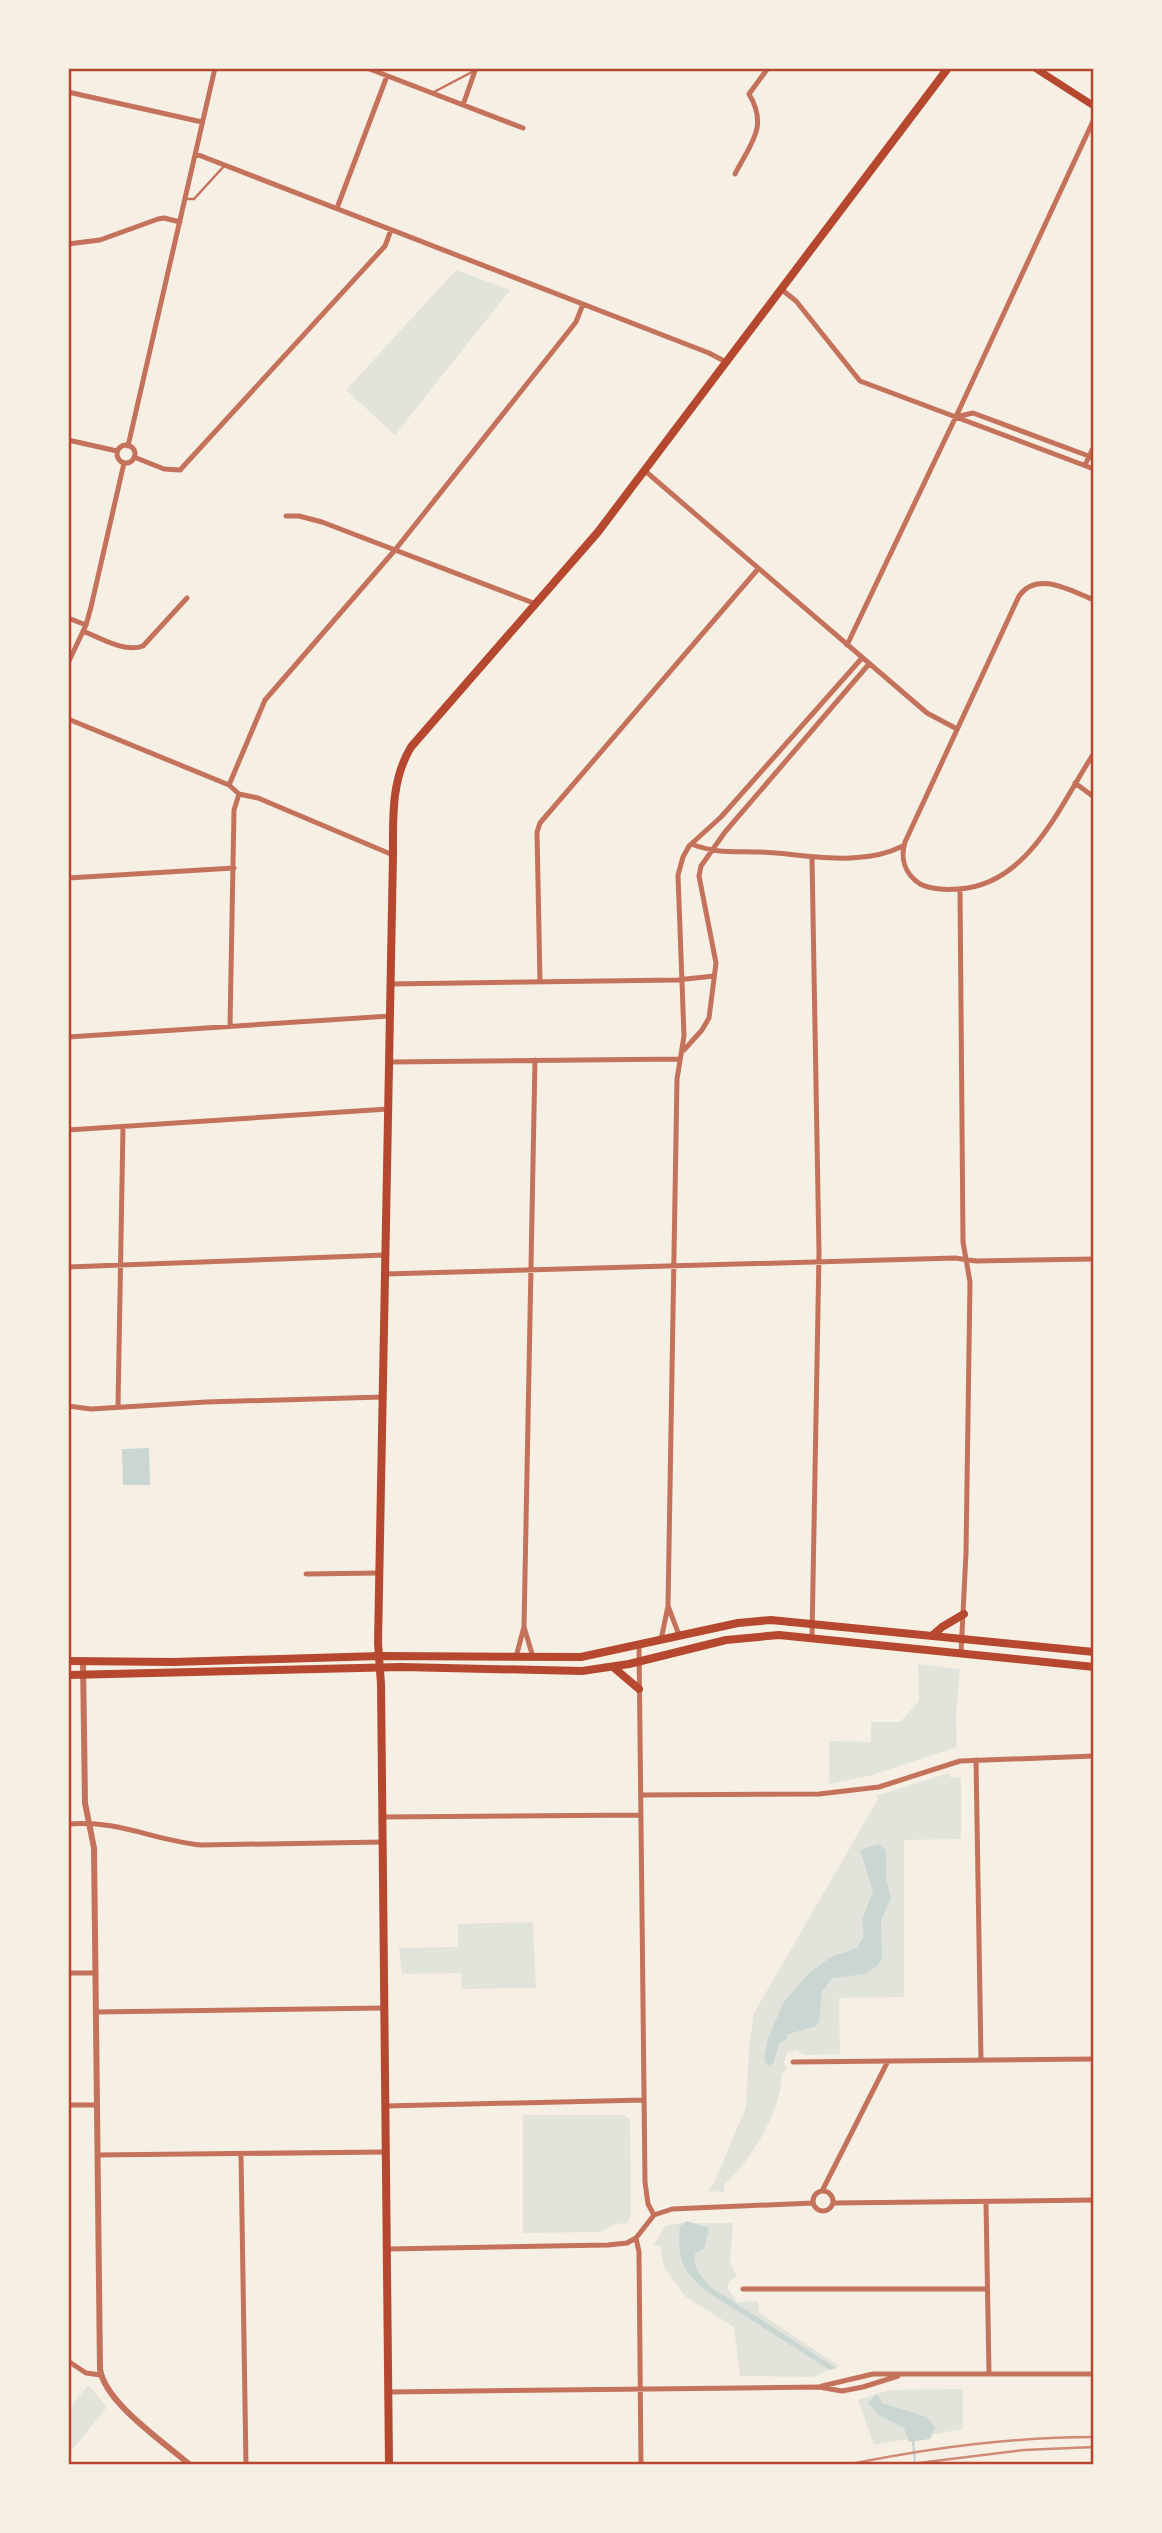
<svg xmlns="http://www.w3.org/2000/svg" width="1162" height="2533" viewBox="0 0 1162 2533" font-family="Georgia,serif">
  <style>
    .green { fill: #e2e4dc }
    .water { fill: #c9d6d2 }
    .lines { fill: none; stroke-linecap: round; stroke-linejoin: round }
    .stream { stroke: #c9d6d2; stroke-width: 2.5 }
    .service { stroke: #c5725c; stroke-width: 2.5 }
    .minor { stroke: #c5725c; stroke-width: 5 }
    .tertiary { stroke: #c5725c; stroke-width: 6 }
    .secondary { stroke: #b5482f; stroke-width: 7 }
    .primary { stroke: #b5482f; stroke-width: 8 }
    .trunk { stroke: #b5482f; stroke-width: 8 }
    .rail { stroke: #cf8b77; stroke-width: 2.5 }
    .neatline { fill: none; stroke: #b5482f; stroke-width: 2.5 }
  </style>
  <rect width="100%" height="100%" fill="#f6efe4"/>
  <path class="green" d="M 456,270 L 510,290 L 395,435 L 346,390 Z
    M 918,1664 L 960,1669 L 956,1713 L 957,1747 L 869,1776 L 829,1784 L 829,1741 L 871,1742 L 871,1722 L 900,1722 L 919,1701 Z
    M 949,1773 L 950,1777 L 961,1778 L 961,1839 L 904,1840 L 904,1997 L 839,1998 L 840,2054 L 804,2055 L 796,2050 L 787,2053 L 784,2061 L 787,2069 L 782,2074 C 781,2111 752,2160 724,2185 L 724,2192 L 708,2191 L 714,2183 L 746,2107 L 749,2048 L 754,2013 L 878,1799 L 876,1796 Z
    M 533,1922 L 536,1988 L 462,1989 L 461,1973 L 402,1974 L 399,1948 L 458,1947 L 458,1924 Z
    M 523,2115 L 624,2115 L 630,2119 L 631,2214 L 628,2223 L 615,2224 L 600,2232 L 523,2233 Z
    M 680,2223 L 733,2223 L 730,2263 L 737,2276 L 731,2280 L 727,2287 L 737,2302 L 758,2301 L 759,2313 L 839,2366 L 813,2377 L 740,2376 L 734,2327 L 686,2297 L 664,2267 L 660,2245 L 653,2246 L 665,2226 Z
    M 88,2385 L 107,2407 L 68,2455 L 68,2410 Z
    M 963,2389 L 963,2429 L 874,2445 L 858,2400 L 889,2390 Z"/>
  <path class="water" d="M 149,1448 L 150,1485 L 123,1485 L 122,1449 Z
    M 878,1844 L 886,1850 L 886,1878 L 891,1898 L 881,1920 L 882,1958 L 878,1965 L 865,1974 L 833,1978 L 822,1991 L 819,2022 L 814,2027 L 788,2034 L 787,2039 L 779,2043 L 774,2062 L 768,2066 L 764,2060 L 768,2039 L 783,2003 L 809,1973 L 831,1957 L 857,1948 L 864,1936 L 862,1920 L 873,1891 L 860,1850 Z
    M 687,2221 L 709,2228 L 704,2249 L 695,2254 C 692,2267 701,2276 709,2286 L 836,2368 L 830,2370 L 706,2291 C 681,2270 677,2257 680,2226 Z
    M 877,2394 L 882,2403 L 927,2417 L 935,2428 L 930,2439 L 909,2442 L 904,2428 L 879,2415 L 868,2403 Z"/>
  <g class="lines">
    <path class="stream" d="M 913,2440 L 915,2465"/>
    <path class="service" d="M 432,93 L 472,72
      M 186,199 L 194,199 L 225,165"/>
    <path class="minor" d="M 367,68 L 523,128
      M 68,92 L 202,122
      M 463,105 L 476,68
      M 196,154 L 709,353 L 726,362
      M 735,174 C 750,144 769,127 749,94 L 768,68
      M 337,208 L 387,76
      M 68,244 L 100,240 L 158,219 L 164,218 L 180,222
      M 781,289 L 796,301 L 860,381 L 1094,469
      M 955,417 L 973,413 L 1094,458
      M 68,440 L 117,451
      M117 454a9 9 0 1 1 18 0a9 9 0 1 1-18 0Z
      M 128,446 L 215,68
      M 134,457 L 164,469 L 180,470 L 385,246 L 391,230
      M 1085,465 L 1094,446
      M 644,470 L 927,713 L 957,729
      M 286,516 L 299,516 L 322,522 L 536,604
      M 1094,600 C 1071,591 1037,570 1019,596 L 905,842 C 900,859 905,874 920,884 C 932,890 945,890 958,889 C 1029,885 1060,805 1094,753
      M 68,618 L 86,625
      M 83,631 C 100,638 125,653 143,646 L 187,598
      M 847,645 L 960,408 L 1094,119
      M 68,663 L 86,625 L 91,607 L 124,463
      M 68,719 L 229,785 L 239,794 L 258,798 L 393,855
      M 1075,783 L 1094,797
      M 229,785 L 265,700 L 395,550 L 576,322 L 583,304
      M 691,844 C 718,854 732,851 760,852 C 807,854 859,868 903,846
      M 68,878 L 234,868
      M 960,889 L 963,1242 L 970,1282 L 966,1553 L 961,1653
      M 540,982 L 537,832 L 540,823 L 758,569
      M 390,984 L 677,980 L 714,976
      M 230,1026 L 234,810 L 239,794
      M 68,1037 L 390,1016
      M 684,1050 L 702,1030 L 709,1018 L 716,963 L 699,876 L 701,866 L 725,832 L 869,664
      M 389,1062 L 680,1059
      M 68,1130 L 388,1109
      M 68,1267 L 385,1255
      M 385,1274 L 955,1258 L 976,1261 L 1094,1259
      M 68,1406 L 91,1409 L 206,1402 L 383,1397
      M 118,1407 L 123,1127
      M 306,1574 L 379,1573
      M 668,1606 L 679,1635
      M 812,1637 L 819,1253 L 812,858
      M 661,1640 L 668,1606 L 677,1079 L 684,1036 L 678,875 L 683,857 L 689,846 L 721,817 L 862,658
      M 639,1645 L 645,2182 L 648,2204 L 654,2215
      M 516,1657 L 524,1627
      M 533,1657 L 524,1627 L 535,1060
      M 976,1760 L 981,2060
      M 641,1795 L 819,1794 L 879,1787 L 960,1761 L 1094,1756
      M 382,1817 L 640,1815
      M 68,1824 C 120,1820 152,1840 201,1845 L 383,1842
      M 68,1973 L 96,1973
      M 96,2012 L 385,2008
      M 793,2062 L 1094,2059
      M 68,2105 L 97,2105
      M 386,2106 L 643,2100
      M 98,2155 L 386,2152
      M 241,2155 L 246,2465
      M813 2201a10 10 0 1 1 20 0a10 10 0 1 1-20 0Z
      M 822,2191 L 888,2061
      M 834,2203 L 1094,2200
      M 986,2203 L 989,2374
      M 636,2238 L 639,2252 L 641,2465
      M 388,2249 L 608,2245 L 627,2243 L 636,2238 L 654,2215 L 672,2209 L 813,2203
      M 743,2289 L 987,2289
      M 68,2361 L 86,2373 L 101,2375
      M 822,2386 L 873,2374 L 1094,2374
      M 389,2392 L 819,2387 L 842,2391 L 863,2387 L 898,2376"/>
    <path class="tertiary" d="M 83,1661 L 85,1803 L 94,1848 L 100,2369 C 105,2403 164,2442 190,2465"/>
    <path class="secondary" d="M 1035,68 L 1094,106"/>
    <path class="primary" d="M 389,2465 L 381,1684 L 378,1643 L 393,855 C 393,818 391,780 411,747 L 598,532 L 948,68"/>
    <path class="trunk" d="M 933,1635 L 942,1627 L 964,1614
      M 68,1661 L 173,1662 L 380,1656 L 581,1657 L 738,1623 L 771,1620 L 1094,1652
      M 613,1667 L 639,1689
      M 68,1675 L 401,1667 L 582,1671 L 629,1664 L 726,1640 L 779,1635 L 1094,1667"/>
    <path class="rail" d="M 846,2465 C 928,2448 1010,2437 1094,2437
      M 902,2465 L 1024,2450 L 1094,2447"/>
  </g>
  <rect width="1162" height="2533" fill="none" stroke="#f6efe4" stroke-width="140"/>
  <rect x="70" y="70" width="1022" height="2393" class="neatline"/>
</svg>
